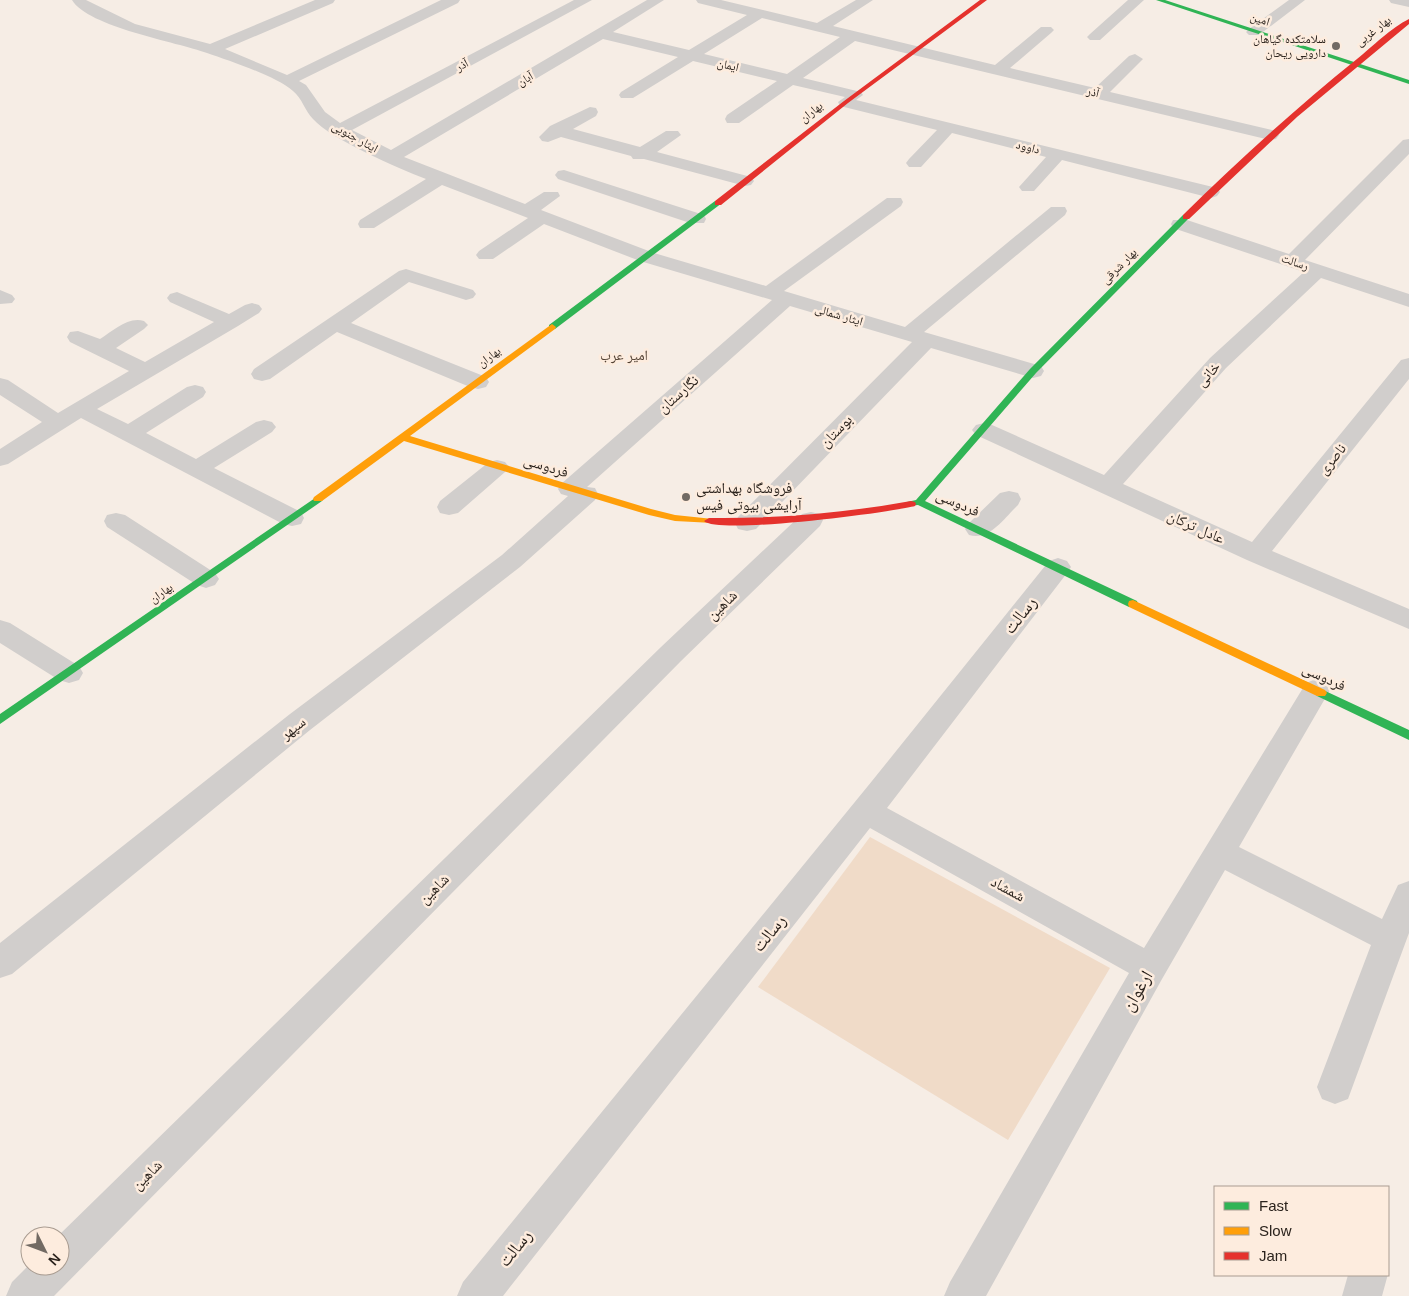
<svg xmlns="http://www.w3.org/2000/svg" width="1409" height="1296" viewBox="0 0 1409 1296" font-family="Arial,'Noto Naskh Arabic',sans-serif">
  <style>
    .green { fill: #f0dbc8 }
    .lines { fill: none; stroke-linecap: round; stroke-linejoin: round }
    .street { fill: #d1cecc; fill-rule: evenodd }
    .fast { fill: #30b455; fill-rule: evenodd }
    .slow { fill: #ff9f0a; fill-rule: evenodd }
    .jam { fill: #e5322d; fill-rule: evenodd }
    .poi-dot { fill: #726a63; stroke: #fdecde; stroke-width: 2 }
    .labels { text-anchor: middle; stroke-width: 5; stroke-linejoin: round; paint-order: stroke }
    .far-street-label { font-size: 12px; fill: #2b231d; stroke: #fdecde }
    .far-poi-label { font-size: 12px; fill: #2b231d; stroke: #fdecde; text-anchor: end }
    .far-neighbourhood-label { font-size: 14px; fill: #514032; stroke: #fdecde }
    .street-label { font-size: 15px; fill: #2b231d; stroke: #fdecde }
    .poi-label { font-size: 15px; fill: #2b231d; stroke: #fdecde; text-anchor: start }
    .near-street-label { font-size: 18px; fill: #2b231d; stroke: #fdecde }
  </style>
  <rect width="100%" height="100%" fill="#f6ede5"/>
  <path class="green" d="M 870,837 L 1110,968 L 1008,1140 L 758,987 Z"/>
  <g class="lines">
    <path class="street" d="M 72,0 L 86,0 L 135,24 L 210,44 L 315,0 L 335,0 L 333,3 L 225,49 L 287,75 L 441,0 L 460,0 L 458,3 L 299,81 L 306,85 L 325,112 L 340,123 L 574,0 L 592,0 L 352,130 L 391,150 L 647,0 L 664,0 L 613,32 L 689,50 L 747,15 L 698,3 L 696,0 L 721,0 L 817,23 L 856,0 L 873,0 L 833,26 L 995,65 L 1041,27 L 1051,27 L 1054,30 L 1051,33 L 1010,68 L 1095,88 L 1129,56 L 1135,54 L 1143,59 L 1110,92 L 1276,131 L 1279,135 L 1276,139 L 1270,140 L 855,41 L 803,78 L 861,92 L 863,95 L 856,100 L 1217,188 L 1220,192 L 1217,196 L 1211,198 L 1062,160 L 1034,191 L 1022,191 L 1019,187 L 1046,157 L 952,133 L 921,167 L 909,167 L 906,163 L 909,159 L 937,130 L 840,106 L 838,102 L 845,97 L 793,85 L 739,123 L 727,123 L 725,119 L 727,115 L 777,81 L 693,61 L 633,98 L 621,98 L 619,95 L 621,92 L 678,57 L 603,39 L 404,157 L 525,204 L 544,192 L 558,192 L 560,196 L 541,210 L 654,253 L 766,286 L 887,198 L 901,198 L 903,202 L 901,206 L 784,291 L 905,327 L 1051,207 L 1065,207 L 1067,211 L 1065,215 L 924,332 L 1041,366 L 1044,371 L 1041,376 L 1033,378 L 931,348 L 756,529 L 747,531 L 738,529 L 735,523 L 738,517 L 912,342 L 790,306 L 587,487 L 595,488 L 598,494 L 595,500 L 520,567 L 310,730 L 12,974 L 0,978 L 0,943 L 290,714 L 502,555 L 568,496 L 561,494 L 558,489 L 561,484 L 772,300 L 640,261 L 544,224 L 493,259 L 479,259 L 476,255 L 479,251 L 528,218 L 442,185 L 374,228 L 360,228 L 358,224 L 360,220 L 426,179 C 398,168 332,140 313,119 C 305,111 302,98 293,91 C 276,76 230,61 207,53 C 177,42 88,27 72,0 ZM 762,18 L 840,37 L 787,74 L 704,54 Z
      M 1128,0 L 1144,0 L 1100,40 L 1090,40 L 1087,37 L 1090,34 Z
      M 1289,0 L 1305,0 L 1259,35 L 1249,35 L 1246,32 L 1249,29 Z
      M 1389,0 L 1409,0 L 1409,7 L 1391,3 Z
      M 590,107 L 596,108 L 598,112 L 596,116 L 573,129 L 640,147 L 666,131 L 678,131 L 681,135 L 657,152 L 751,177 L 754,181 L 751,185 L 745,186 L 644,159 L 633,159 L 631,156 L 561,137 L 548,142 L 542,141 L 539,137 L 550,126 Z
      M 1409,139 L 1409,154 L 1305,260 L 1409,294 L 1409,307 L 1321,278 L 1226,368 L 1123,484 L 1252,542 L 1401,360 L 1409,358 L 1409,379 L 1272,551 L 1409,609 L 1409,629 L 1247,560 L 976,435 L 972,430 L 976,425 L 984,423 L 992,425 L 1104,475 L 1210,358 L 1304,272 L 1173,228 L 1171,224 L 1173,220 L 1187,220 L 1289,254 L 1403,140 Z
      M 564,170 L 704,215 L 706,219 L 704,223 L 690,223 L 558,179 L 555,175 L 558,171 Z
      M 406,269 L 473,290 L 476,294 L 473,298 L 466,300 L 409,282 L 351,323 L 486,377 L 489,382 L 486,387 L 478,389 L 470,387 L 337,332 L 270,379 L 262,381 L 254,379 L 251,374 L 254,369 L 399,271 Z
      M 0,290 L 12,295 L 15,299 L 12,303 L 0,304 Z
      M 177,292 L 229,314 L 245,305 L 252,303 L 259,305 L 262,309 L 259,313 L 238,326 L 97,409 L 128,424 L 187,387 L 195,385 L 203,387 L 206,392 L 203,397 L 146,433 L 196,459 L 256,422 L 264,420 L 272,422 L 276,427 L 272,432 L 214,468 L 301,512 L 304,518 L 301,524 L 292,526 L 283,524 L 81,418 L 8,464 L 0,466 L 0,449 L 42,422 L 0,395 L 0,378 L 8,380 L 58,413 L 129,371 L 70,342 L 67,337 L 70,332 L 78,331 L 100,339 C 113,331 128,316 144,321 L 148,325 L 144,329 L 116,348 L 145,362 L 214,322 L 170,302 L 167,298 L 170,294 Z
      M 497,460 L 505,462 L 509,467 L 505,472 L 458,513 L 449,515 L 440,513 L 437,507 L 440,501 L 489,462 Z
      M 1009,491 L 1018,493 L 1021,499 L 1018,505 C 1004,518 990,541 969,535 L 965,529 L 969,523 L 1000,493 Z
      M 811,512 L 820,514 L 823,520 L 820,526 L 681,661 L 54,1296 L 6,1296 L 12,1282 L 30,1264 L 30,1266 L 60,1266 L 60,1236 L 58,1236 L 661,647 L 802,514 Z
      M 116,513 L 125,515 L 215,573 L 219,579 L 215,585 L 206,588 L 197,585 L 107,527 L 104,521 L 107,515 Z
      M 1058,558 L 1067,561 L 1071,567 L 1067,573 L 887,808 L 1144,948 L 1306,683 L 1316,679 L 1326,683 L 1330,690 L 1239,847 L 1382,919 L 1398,885 L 1409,881 L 1409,933 L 1348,1099 L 1335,1104 L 1322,1099 L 1317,1087 L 1371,945 L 1225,870 L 1162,979 L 986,1296 L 944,1296 L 950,1282 L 1129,973 L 870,828 L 503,1296 L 457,1296 L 463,1282 L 872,781 L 1049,561 Z
      M 0,620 L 10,623 L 79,666 L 83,673 L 79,680 L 69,683 L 59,680 L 0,643 Z
      M 1348,1275 L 1388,1274 L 1382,1296 L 1342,1296 Z"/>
    <path class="fast" d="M 1156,0 L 1165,0 L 1409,80 L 1409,84 Z
      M 715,201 L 722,203 L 555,329 L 549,329 L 549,325 Z
      M 1183,215 L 1190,217 L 1036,373 L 925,501 L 1137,601 L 1138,604 L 1137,607 L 1129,607 L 918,505 L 907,506 L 906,504 L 907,502 L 916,500 L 1030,369 Z
      M 318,496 L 323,499 L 322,501 L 0,724 L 0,714 Z
      M 1321,689 L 1409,730 L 1409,740 L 1317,696 L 1315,693 L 1317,690 Z"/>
    <path class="slow" d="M 552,324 L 556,327 L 555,329 L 410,436 L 651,509 L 675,515 L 713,519 L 714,521 L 713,523 L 675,521 L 649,515 L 404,441 L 322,501 L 314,501 L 313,499 L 314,497 Z
      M 1133,600 L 1325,690 L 1327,693 L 1325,696 L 1317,696 L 1129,607 L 1128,604 L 1129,601 Z"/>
    <path class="jam" d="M 980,0 L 987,0 L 848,103 L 721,205 L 715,205 L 715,201 L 844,101 Z
      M 1409,19 L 1409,24 L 1297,117 L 1189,219 L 1183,219 L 1183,215 C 1239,160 1296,108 1357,59 C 1372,47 1392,27 1409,19 Z
      M 911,501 L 915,502 L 916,504 L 915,506 C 888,513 718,535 704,521 L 709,518 C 777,519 844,513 911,501 Z"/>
  </g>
  <g class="poi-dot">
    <circle cx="1336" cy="46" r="5"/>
    <circle cx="686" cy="497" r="5"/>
  </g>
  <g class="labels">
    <g class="far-street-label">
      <text transform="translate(1260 19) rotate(18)" y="4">امین</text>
      <text transform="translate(1373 31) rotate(-38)" y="4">بهار غربی</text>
      <text transform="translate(462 65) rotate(-28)" y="4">آذر</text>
      <text transform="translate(728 65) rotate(13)" y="4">ایمان</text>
      <text transform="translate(525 79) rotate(-30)" y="4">آبان</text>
      <text transform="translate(1093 92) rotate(14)" y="4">آذر</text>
      <text transform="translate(811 112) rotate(-38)" y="4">بهاران</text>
      <text transform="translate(355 137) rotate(29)" y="4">ایثار جنوبی</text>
      <text transform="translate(1028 147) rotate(14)" y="4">داوود</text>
      <text transform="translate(1295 262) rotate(19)" y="4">رسالت</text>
      <text transform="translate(1119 266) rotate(-45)" y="4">بهار شرقی</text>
      <text transform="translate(839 315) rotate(16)" y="4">ایثار شمالی</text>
      <text transform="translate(489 357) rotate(-37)" y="4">بهاران</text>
      <text transform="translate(161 593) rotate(-35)" y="4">بهاران</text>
    </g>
    <g class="far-poi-label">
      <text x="1326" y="43">سلامتکده گیاهان<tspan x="1326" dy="14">دارویی ریحان</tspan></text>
    </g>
    <g class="far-neighbourhood-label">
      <text x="624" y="360">امیر عرب</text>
    </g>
    <g class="street-label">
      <text transform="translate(1208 374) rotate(-47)" y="5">خانی</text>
      <text transform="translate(678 394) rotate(-41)" y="5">نگارستان</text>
      <text transform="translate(836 431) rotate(-46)" y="5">بوستان</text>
      <text transform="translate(1332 459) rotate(-51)" y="5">ناصری</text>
      <text transform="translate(546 466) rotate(17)" y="5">فردوسی</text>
      <text transform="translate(958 503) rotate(24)" y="5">فردوسی</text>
      <text transform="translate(1196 527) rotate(24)" y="5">عادل ترکان</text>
      <text transform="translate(722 605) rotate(-44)" y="5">شاهین</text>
      <text transform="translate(1324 677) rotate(25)" y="5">فردوسی</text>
      <text transform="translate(293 728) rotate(-38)" y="5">سپهر</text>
      <text transform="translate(434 889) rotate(-45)" y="5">شاهین</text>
      <text transform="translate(1008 889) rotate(29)" y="5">شمشاد</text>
      <text transform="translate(147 1175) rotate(-45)" y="5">شاهین</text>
    </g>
    <g class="poi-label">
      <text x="696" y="493">فروشگاه بهداشتی<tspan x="696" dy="17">آرایشی بیوتی فیس</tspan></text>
    </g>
    <g class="near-street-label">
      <text transform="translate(1020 615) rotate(-52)" y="6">رسالت</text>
      <text transform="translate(769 933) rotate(-51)" y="6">رسالت</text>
      <text transform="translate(1137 991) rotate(-60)" y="6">ارغوان</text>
      <text transform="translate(515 1248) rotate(-51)" y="6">رسالت</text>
    </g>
  </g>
  <rect x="1214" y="1186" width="175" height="90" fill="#fdecde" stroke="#a99c91"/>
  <rect x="1224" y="1202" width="25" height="8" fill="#30b455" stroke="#a99c91"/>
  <text x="1259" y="1211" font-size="15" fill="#2b231d">Fast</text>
  <rect x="1224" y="1227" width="25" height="8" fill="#ff9f0a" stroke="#a99c91"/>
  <text x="1259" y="1236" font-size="15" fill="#2b231d">Slow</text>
  <rect x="1224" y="1252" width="25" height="8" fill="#e5322d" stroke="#a99c91"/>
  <text x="1259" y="1261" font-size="15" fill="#2b231d">Jam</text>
  <g transform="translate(45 1251) rotate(132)"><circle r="24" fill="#fdecde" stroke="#a99c91"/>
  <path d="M0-4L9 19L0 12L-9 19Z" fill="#726a63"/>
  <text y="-8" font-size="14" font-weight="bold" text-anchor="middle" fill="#2b231d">N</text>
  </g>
</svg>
